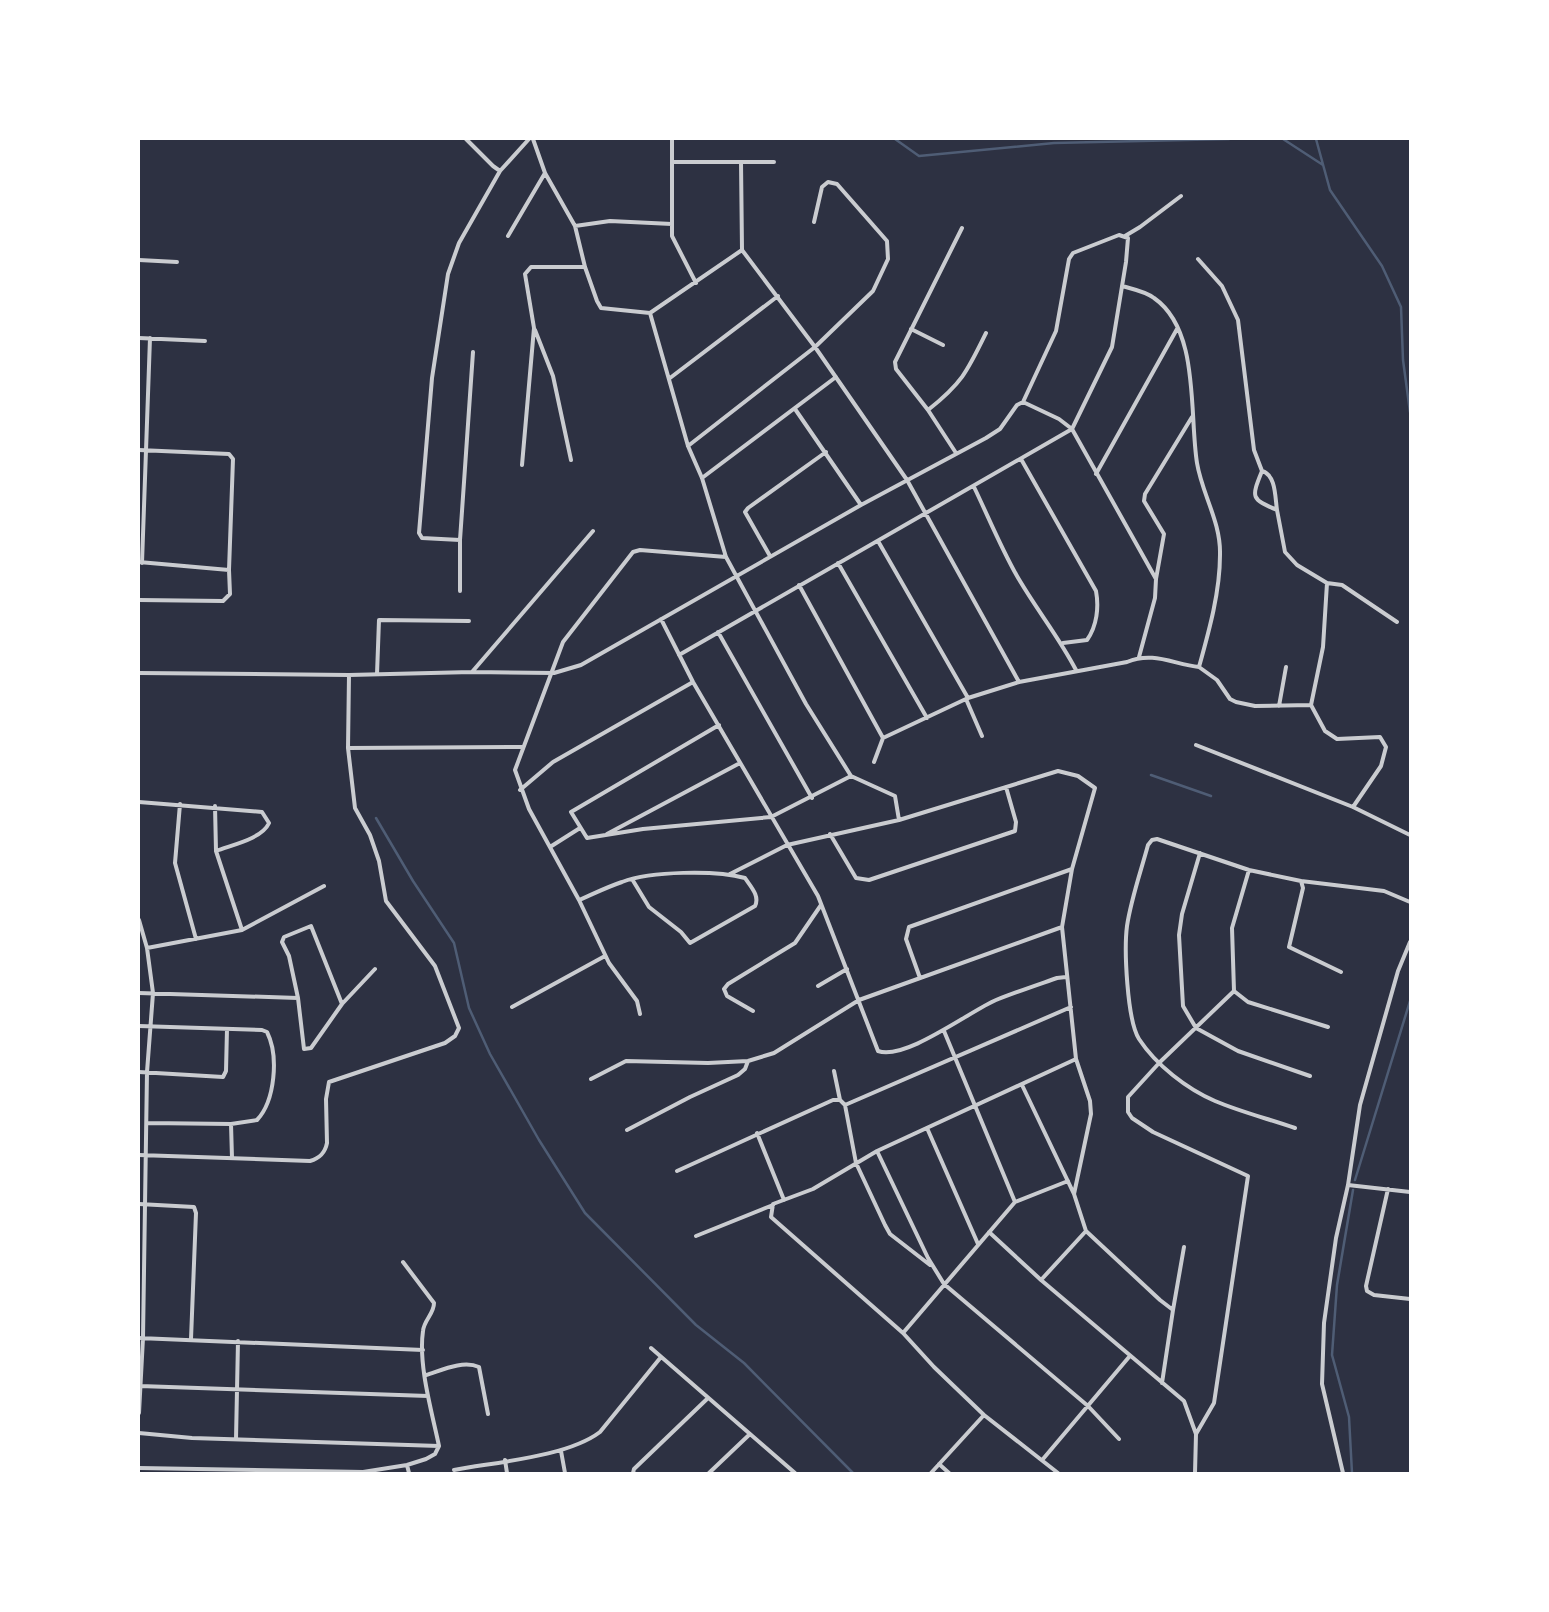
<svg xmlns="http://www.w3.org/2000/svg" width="1549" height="1612" viewBox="0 0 1549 1612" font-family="'Varela Round',sans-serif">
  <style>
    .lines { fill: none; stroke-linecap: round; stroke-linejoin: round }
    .stream { stroke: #4f5d75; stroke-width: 2.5 }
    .minor { stroke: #caccd0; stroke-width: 4 }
  </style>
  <rect width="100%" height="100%" fill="#2d3142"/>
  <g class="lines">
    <path class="stream" d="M 895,139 L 919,156 L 1054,143 L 1229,139
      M 1283,139 L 1323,165
      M 1316,139 L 1330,190 L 1382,266 L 1401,307 L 1403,360 L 1410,412
      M 1151,775 L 1211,796
      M 376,818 L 413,881 L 454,943 L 469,1008 L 490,1054 L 539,1140 L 585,1213 L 696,1325 L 744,1363 L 853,1473
      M 1355,1180 L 1410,1001
      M 1352,1473 L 1349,1417 L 1332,1355 L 1337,1285 L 1353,1190"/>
    <path class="minor" d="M 466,139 L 493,166 L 500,171
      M 533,139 L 545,173 L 575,226 L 585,267 L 597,301 L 601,308 L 650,313 L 742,250
      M 672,139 L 672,236 L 696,283
      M 672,162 L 774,162
      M 741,162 L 742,250 L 815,347 L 907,480 L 1019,682
      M 575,226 L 610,221 L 672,224
      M 508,236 L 545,173
      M 1125,236 L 1140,227 L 1181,196
      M 1198,259 L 1222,286 L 1238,320 L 1254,450 L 1262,471 C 1251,498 1251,499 1277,510 L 1285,552 L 1297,565 L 1327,583 L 1323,647 L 1311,705 L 1325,731 L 1337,739 L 1380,737 L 1386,747 L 1381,766 L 1353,807
      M 139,260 L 177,262
      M 650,313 L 688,446 L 702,478 L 726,557 L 806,704 L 851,776 L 895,796 L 899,820
      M 911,329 L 943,345
      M 535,330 L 553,376 L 571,460
      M 139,338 L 205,341
      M 670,378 L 778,296
      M 1023,402 L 1059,419 L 1072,429 L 1156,579 L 1155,598 L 1139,657
      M 795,409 L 861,505
      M 928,410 C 962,383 967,372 986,333
      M 688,446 L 815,347 L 873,291 L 888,259 L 887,241 L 837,184 L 828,182 L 822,187 L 814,222
      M 139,450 L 229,454 L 233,459 L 229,570 L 230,594 L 223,601 L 139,600
      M 956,453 L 928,410 L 896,369 L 895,362 L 962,228
      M 1021,459 L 1096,591 C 1099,607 1097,626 1087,640 L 1063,643
      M 522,465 L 534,328 L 525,274 L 531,267 L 585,267
      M 1262,471 C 1276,475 1275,497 1277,510
      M 1096,474 L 1177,329
      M 702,478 L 836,377
      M 974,487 C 988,516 1001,548 1017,576 C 1036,609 1059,637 1076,670
      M 460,540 L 422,538 L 419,533 L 432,378 L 448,274 L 459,243 L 500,171 L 529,139
      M 878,541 L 968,698
      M 770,556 L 745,512 L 748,508 L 826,452
      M 139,562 L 229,570
      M 142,563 L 150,338
      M 838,563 L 927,718
      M 1156,579 L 1164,534 L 1144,501 L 1145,494 L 1192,417
      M 1327,583 L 1342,585 L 1397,622
      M 799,585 L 883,738
      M 460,591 L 460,540 L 473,352
      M 661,619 L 693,682 L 818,896 L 878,1051 C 905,1061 970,1011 996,1000 C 1016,992 1037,985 1057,978 L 1066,977
      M 718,632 L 812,798
      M 1199,667 L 1217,680 L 1230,699 L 1236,702 L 1255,706 L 1311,705
      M 472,672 L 593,531
      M 139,673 L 349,675 L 472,672 L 554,673 L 581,665 L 861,505 L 986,438 L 1000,429 L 1017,405 L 1023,402 L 1056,331 L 1069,259 L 1073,253 L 1119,235 L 1128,238 L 1126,262 L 1112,347 L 1072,429 L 679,655
      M 377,674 L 379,620 L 469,621
      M 966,699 L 982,736
      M 1279,706 L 1286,667
      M 719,725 L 571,812 L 587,838 L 643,829 L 771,817 L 851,776
      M 1196,745 L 1353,807 L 1410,835
      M 348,748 L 523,747
      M 874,762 L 883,738 L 968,698 L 1019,682 L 1127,662 C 1153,651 1173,664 1199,667 C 1209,631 1220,592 1220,555 C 1221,522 1202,494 1197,463 C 1189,413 1200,330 1154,298 C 1145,291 1132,289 1122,286
      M 520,790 L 553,762 L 693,682
      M 139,802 L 262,812 L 269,823 C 262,839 231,845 216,851 L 215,806
      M 180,804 L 175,863 L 196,939
      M 607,834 L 740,763
      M 830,834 L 856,878 L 869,880 L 1015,831 L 1016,822 L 1006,787
      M 550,847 L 580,828
      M 216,851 L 242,930
      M 1200,853 L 1182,914 L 1179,935 L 1183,1006 L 1196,1028 L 1238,1051 L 1310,1076
      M 730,874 L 787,845 L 899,820 L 1058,771 L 1078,776 L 1095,788 L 1072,869 L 1062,927 L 1076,1059 L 1090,1101 L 1091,1114 L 1074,1194
      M 1301,881 L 1384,891 L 1410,902
      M 579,900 C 593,894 607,887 622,882 C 651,871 716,870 745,878 C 751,887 760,896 755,906 L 690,943 L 681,932 L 649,907 L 632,879
      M 139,920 L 147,948 L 153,993 L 147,1072 L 143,1338 L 139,1413
      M 147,948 L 242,930 L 324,886
      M 920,978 L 906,939 L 909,927 L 1072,869
      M 818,986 L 847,969
      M 1234,991 L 1248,1002 L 1328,1027
      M 139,993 L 298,998
      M 342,1004 L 311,926 L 284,937 L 282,942 L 289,956 L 298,998 L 304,1049 L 311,1048 L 342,1004 L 375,969
      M 512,1007 L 605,956
      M 753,1011 L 727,996 L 724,989 L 728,984 L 795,943 L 821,905
      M 640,1014 L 637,1001 L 609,963 L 579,900 L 529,809 L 515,770 L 563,642 L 633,552 L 640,550 L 726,557
      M 139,1026 L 262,1030 L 267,1032 C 279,1056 275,1101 257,1120 L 231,1124 L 148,1123
      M 944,1031 L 1015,1202
      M 834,1071 L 840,1100 L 845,1105 L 856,1163 L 885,1225 L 890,1234 L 930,1265
      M 139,1072 L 223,1077 L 226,1071 L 227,1029
      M 591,1079 L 626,1061 L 708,1063 L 748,1061 L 774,1053 L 859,1000 L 1062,927
      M 1022,1085 L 1074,1194 L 1086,1231 L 1160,1300 L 1173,1310 L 1162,1383
      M 845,1105 L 1071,1007
      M 231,1124 L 232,1158
      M 927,1128 L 978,1244
      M 1295,1128 C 1269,1119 1241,1112 1215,1101 C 1187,1089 1156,1065 1139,1039 C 1127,1020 1124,949 1127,926 C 1131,899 1141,871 1148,845 L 1152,840 L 1157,839 L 1249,870 L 1301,881 L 1303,888 L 1289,947 L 1341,972
      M 627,1130 L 690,1097 L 738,1075 L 745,1069 L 748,1061
      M 757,1133 L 784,1200
      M 877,1151 L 928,1258 L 944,1284 L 1088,1406 L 1119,1439
      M 139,1155 L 310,1161 C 320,1158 325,1153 327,1143 L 326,1099 L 329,1082 L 445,1043 L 455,1036 L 459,1028 L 435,966 L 386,901 L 379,861 L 370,835 L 355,808 L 348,748 L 349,675
      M 677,1171 L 833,1100 L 840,1100
      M 1348,1185 L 1410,1192
      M 1388,1189 L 1366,1286 L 1367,1291 L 1374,1295 L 1410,1299
      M 139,1204 L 194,1207 L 196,1213 L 191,1339
      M 989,1232 L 1041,1280 L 1184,1401 L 1196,1434 L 1195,1473
      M 696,1236 L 773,1205
      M 1041,1280 L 1086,1231
      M 1173,1310 L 1184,1247
      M 903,1333 L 1015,1202 L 1068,1181
      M 139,1338 L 423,1350
      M 651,1348 L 795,1473
      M 426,1375 C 442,1370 463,1360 479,1367 L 488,1414
      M 140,1386 L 428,1396
      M 139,1433 L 192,1438 L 439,1446 C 432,1412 418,1365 423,1331 C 424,1320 434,1314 434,1303 L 403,1262
      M 1196,1434 L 1214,1403 L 1248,1176 L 1153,1132 L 1132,1118 L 1128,1112 L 1128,1097 L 1160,1062 L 1234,991 L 1232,928 L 1249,870
      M 236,1439 L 238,1341
      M 561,1451 L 565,1473
      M 1043,1459 L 1129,1357
      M 505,1460 L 507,1473
      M 939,1464 L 949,1473
      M 407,1465 L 409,1473
      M 139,1468 L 363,1472 L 407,1465 L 426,1459 L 435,1454 L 439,1446
      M 454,1470 C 496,1462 567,1457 600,1432 L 661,1357
      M 633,1473 L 634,1469 L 707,1399
      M 709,1473 L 750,1434
      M 931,1473 L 984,1415
      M 1058,1473 L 984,1415 L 934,1367 L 903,1333 L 771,1217 L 773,1204 L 813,1189 L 877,1151 L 1076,1059
      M 1343,1473 L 1322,1384 L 1324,1323 L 1336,1238 L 1348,1185 L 1360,1105 L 1398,971 L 1410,942"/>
  </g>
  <rect width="1549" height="1612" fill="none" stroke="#ffffff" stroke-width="280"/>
</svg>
